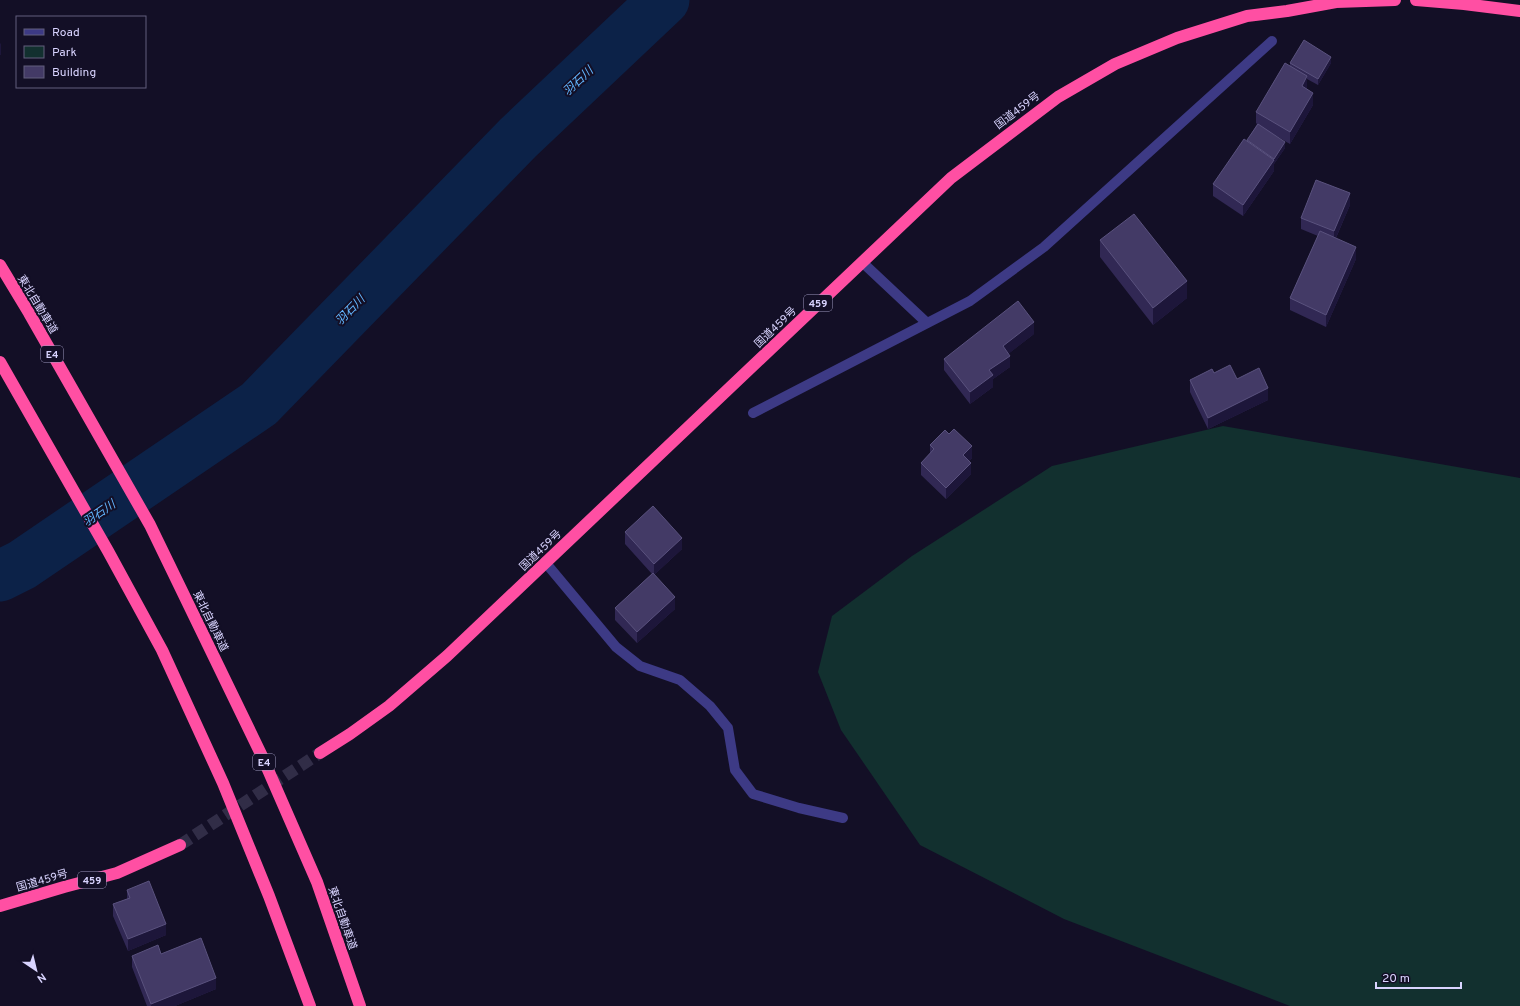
<svg xmlns="http://www.w3.org/2000/svg" width="1520" height="1006" viewBox="0 0 1520 1006" font-family="Overpass,'Noto Sans JP',sans-serif">
  <style>
    .green { fill: #12302f }
    .lines { fill: none; stroke-linecap: round; stroke-linejoin: round }
    .river { stroke: #0c2248; stroke-width: 51 }
    .highway-tunnel { stroke: #312d47; stroke-width: 12; stroke-dasharray: 12 6; stroke-linecap: butt }
    .street { stroke: #3d3a85; stroke-width: 10 }
    .highway { stroke: #ff4fa3; stroke-width: 12 }
    .wall { fill: #312854 }
    .shaded-wall { fill: #1d163a }
    .building { fill: #433a66; stroke: #5a527e }
    .labels { text-anchor: middle; stroke-width: 4; stroke-linejoin: round; paint-order: stroke }
    .shield { fill: #130f26; stroke: #9e99be; stroke-width: 1 }
    .shield-label { font-size: 10px; font-weight: bold; fill: #d9d4ff }
    .street-label { font-size: 11px; fill: #d9d4ff; stroke: #130f26 }
    .water-label { font-size: 12px; font-style: italic; fill: #62b6ff; stroke: #130f26 }
  </style>
  <rect width="100%" height="100%" fill="#130f26"/>
  <path class="green" d="M 1223,426 L 1520,478 L 1520,1006 L 1290,1006 L 1064,919 L 920,845 L 841,730 L 818,672 L 832,616 L 912,556 L 1052,466 Z"/>
  <g class="lines">
    <path class="river" d="M 0,576 L 22,565 L 259,404 L 518,138 L 664,0"/>
    <path class="highway-tunnel" d="M 180,845 L 320,753"/>
    <path class="street" d="M 862,262 L 927,323
      M 753,413 L 970,301 L 1044,247 L 1272,41
      M 545,562 L 616,647 L 640,666 L 680,680 L 710,706 L 728,728 L 735,770 L 753,794 L 799,808 L 843,818"/>
    <path class="highway" d="M 1416,0 L 1464,4 L 1520,11
      M 0,265 L 29,313 L 150,525 L 262,756 L 317,882 L 360,1006
      M 0,362 L 108,551 L 162,650 L 223,783 L 269,896 L 310,1006
      M 320,753 L 350,734 L 389,706 L 447,656 L 951,178 L 1058,97 L 1115,64 L 1177,38 L 1247,16 L 1287,11 L 1336,2 L 1395,0
      M 0,906 L 64,887 L 117,873 L 180,845"/>
  </g>
  <path class="wall" d="M 1290,63 L 1331,63 L 1318,85 L 1307,79 L 1307,89 L 1313,105 L 1290,144 L 1271,133 L 1285,148 L 1274,164 L 1274,171 L 1243,216 L 1213,196 L 1213,184 L 1247,141 L 1257,124 L 1256,123 L 1256,112 L 1290,66 Z
    M 1350,205 L 1336,238 L 1356,259 L 1326,327 L 1290,310 L 1290,298 L 1318,236 L 1301,229 L 1301,218 Z
    M 1100,240 L 1187,298 L 1153,325 L 1100,257 Z
    M 1034,334 L 1008,354 L 1010,367 L 993,379 L 993,387 L 970,404 L 944,370 L 944,359 Z
    M 1214,373 L 1237,379 L 1268,400 L 1208,429 L 1190,392 L 1190,380 Z
    M 930,445 L 972,458 L 969,461 L 971,474 L 946,499 L 921,475 L 921,463 L 930,454 Z
    M 625,532 L 682,549 L 654,575 L 675,609 L 637,643 L 615,620 L 615,608 L 652,574 L 625,544 Z
    M 127,890 L 166,935 L 128,951 L 113,916 L 113,904 L 127,899 Z
    M 161,954 L 216,989 L 175,1006 L 147,1006 L 132,967 L 132,956 Z"/>
  <path class="shaded-wall" d="M 1,43 L 1,55 L 0,55 L 0,44 Z
    M 1331,57 L 1331,63 L 1318,85 L 1318,79 Z
    M 1307,76 L 1307,88 L 1302,98 L 1302,86 Z
    M 1313,93 L 1313,105 L 1290,144 L 1290,132 Z
    M 1285,142 L 1285,148 L 1274,164 L 1274,171 L 1243,216 L 1243,205 L 1274,160 L 1274,159 Z
    M 1350,193 L 1350,205 L 1334,242 L 1334,231 Z
    M 1356,247 L 1356,259 L 1326,327 L 1326,315 Z
    M 1187,281 L 1187,298 L 1153,325 L 1153,308 Z
    M 1034,322 L 1034,334 L 1003,358 L 1003,346 Z
    M 1010,356 L 1010,367 L 993,379 L 993,387 L 970,404 L 970,392 L 989,370 Z
    M 1268,388 L 1268,400 L 1208,429 L 1208,418 Z
    M 972,446 L 972,458 L 963,467 L 963,455 Z
    M 971,463 L 971,474 L 946,499 L 946,488 Z
    M 682,538 L 682,549 L 654,575 L 654,564 Z
    M 675,597 L 675,609 L 637,643 L 637,632 Z
    M 166,924 L 166,935 L 128,951 L 128,939 Z
    M 216,978 L 216,989 L 175,1006 L 151,1006 L 151,1004 Z"/>
  <path class="building" d="M 1304,40 L 1331,57 L 1318,79 L 1290,63 Z
    M 1285,63 L 1307,76 L 1302,86 L 1313,93 L 1290,132 L 1256,112 Z
    M 1258,124 L 1285,142 L 1274,159 L 1247,140 Z
    M 1244,139 L 1274,160 L 1243,205 L 1213,184 Z
    M 1316,180 L 1350,193 L 1334,231 L 1301,218 Z
    M 1134,214 L 1187,281 L 1153,308 L 1100,240 Z
    M 1320,231 L 1356,247 L 1326,315 L 1290,298 Z
    M 1018,301 L 1034,322 L 1003,346 L 1010,356 L 989,370 L 993,375 L 970,392 L 944,359 Z
    M 1230,365 L 1237,379 L 1259,368 L 1268,388 L 1208,418 L 1190,380 L 1212,369 L 1214,373 Z
    M 954,429 L 972,446 L 963,455 L 971,463 L 946,488 L 921,463 L 934,449 L 930,445 L 945,430 L 949,434 Z
    M 653,506 L 682,538 L 654,564 L 625,532 Z
    M 653,573 L 675,597 L 637,632 L 615,608 Z
    M 149,881 L 166,924 L 128,939 L 113,904 L 130,898 L 127,890 Z
    M 201,938 L 216,978 L 151,1004 L 132,956 L 158,945 L 161,954 Z"/>
  <g class="labels">
    <g class="shield">
      <rect x="804" y="295" width="28" height="16" rx="3"/>
      <rect x="41" y="346" width="22" height="16" rx="3"/>
      <rect x="253" y="754" width="22" height="16" rx="3"/>
      <rect x="78" y="872" width="28" height="16" rx="3"/>
    </g>
    <g class="shield-label">
      <text x="818" y="307">459</text>
      <text x="52" y="358">E4</text>
      <text x="264" y="766">E4</text>
      <text x="92" y="884">459</text>
    </g>
    <g class="street-label">
      <text transform="translate(1017 110) rotate(-37)" y="4">国道459号</text>
      <text transform="translate(38 304) rotate(59)" y="4">東北自動車道</text>
      <text transform="translate(775 327) rotate(-44)" y="4">国道459号</text>
      <text transform="translate(540 550) rotate(-44)" y="4">国道459号</text>
      <text transform="translate(211 621) rotate(64)" y="4">東北自動車道</text>
      <text transform="translate(42 880) rotate(-16)" y="4">国道459号</text>
      <text transform="translate(343 918) rotate(71)" y="4">東北自動車道</text>
    </g>
    <g class="water-label">
      <text transform="translate(578 81) rotate(-43)" y="4">羽石川</text>
      <text transform="translate(350 310) rotate(-46)" y="4">羽石川</text>
      <text transform="translate(99 513) rotate(-34)" y="4">羽石川</text>
    </g>
  </g>
  <rect x="16" y="16" width="130" height="72" fill="#130f26" stroke="#625e7d"/>
  <rect x="24" y="29" width="20" height="6" fill="#3d3a85" stroke="#625e7d"/>
  <text x="52" y="36" font-size="12" fill="#d9d4ff">Road</text>
  <rect x="24" y="46" width="20" height="12" fill="#12302f" stroke="#625e7d"/>
  <text x="52" y="56" font-size="12" fill="#d9d4ff">Park</text>
  <rect x="24" y="66" width="20" height="12" fill="#433a66" stroke="#625e7d"/>
  <text x="52" y="76" font-size="12" fill="#d9d4ff">Building</text>
  <g transform="translate(36 970) rotate(145)" stroke="#130f26" stroke-width="3" paint-order="stroke">
  <path d="M0-3L7 15L0 10L-7 15Z" fill="#d9d4ff"/>
  <text y="-6" font-size="11" font-weight="bold" text-anchor="middle" fill="#d9d4ff">N</text>
  </g>
  <path d="M1376 982v6h85v-6" fill="none" stroke="#d9d4ff" stroke-width="2"/>
  <text x="1382" y="982" font-size="12" fill="#d9d4ff" stroke="#130f26" stroke-width="3" paint-order="stroke">20 m</text>
</svg>
